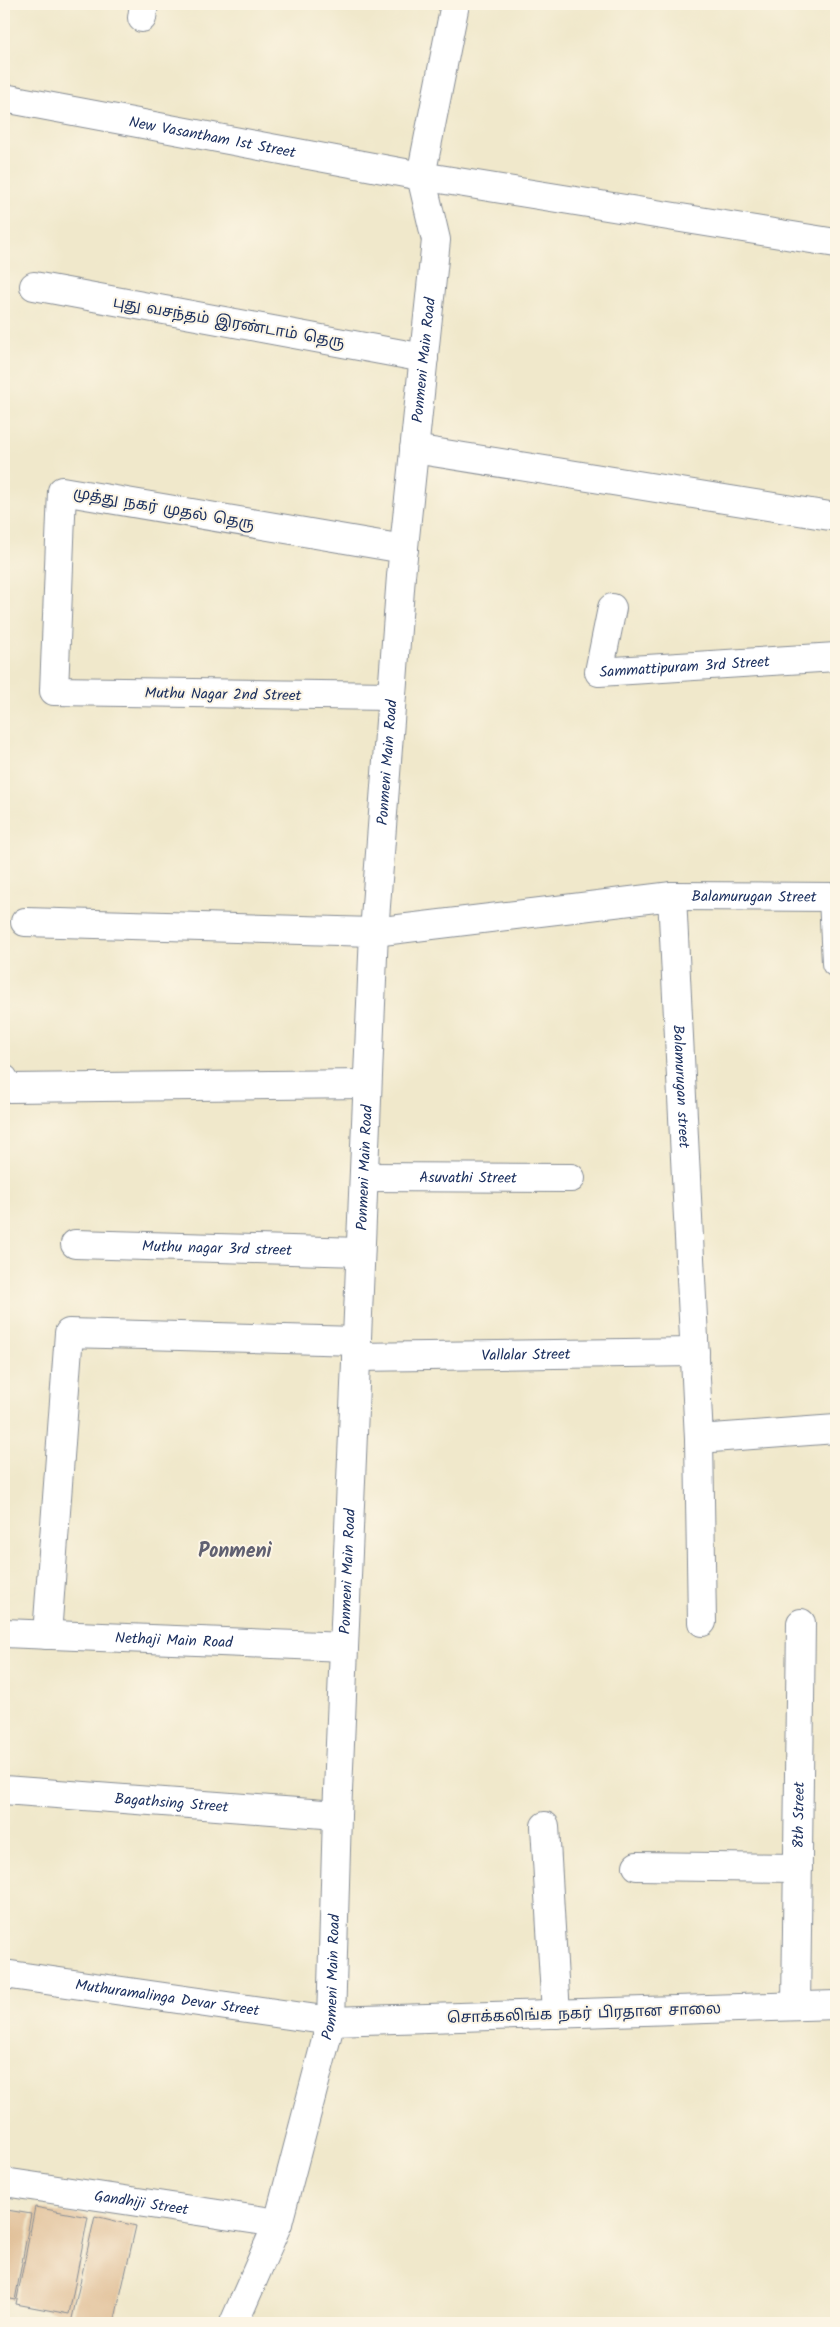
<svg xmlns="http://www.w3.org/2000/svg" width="840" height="2327" viewBox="0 0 840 2327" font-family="Kalam,'Noto Sans Tamil',sans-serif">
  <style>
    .building { fill: #dfbc93 }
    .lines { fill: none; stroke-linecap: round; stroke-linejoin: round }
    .minor-casing { stroke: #868c94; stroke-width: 30 }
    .tertiary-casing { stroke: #868c94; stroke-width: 30 }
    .minor { stroke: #fff; stroke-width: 28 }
    .tertiary { stroke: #fff; stroke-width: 28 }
    .labels { text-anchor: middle; stroke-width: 4; stroke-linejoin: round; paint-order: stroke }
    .street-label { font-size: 15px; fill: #1b2f5e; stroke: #fcf5e5 }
    .district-label { font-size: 20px; font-weight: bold; fill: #606071; stroke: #fcf5e5 }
  </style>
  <rect width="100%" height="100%" fill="#fcf5e5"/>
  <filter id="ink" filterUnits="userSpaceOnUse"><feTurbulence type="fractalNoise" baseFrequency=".02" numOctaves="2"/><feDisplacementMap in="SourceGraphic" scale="10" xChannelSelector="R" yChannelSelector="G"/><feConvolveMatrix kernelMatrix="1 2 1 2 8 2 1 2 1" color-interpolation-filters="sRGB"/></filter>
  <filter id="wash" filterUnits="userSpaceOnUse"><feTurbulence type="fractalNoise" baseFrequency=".0096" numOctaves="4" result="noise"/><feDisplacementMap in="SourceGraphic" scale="20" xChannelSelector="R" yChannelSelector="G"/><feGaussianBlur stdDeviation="1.12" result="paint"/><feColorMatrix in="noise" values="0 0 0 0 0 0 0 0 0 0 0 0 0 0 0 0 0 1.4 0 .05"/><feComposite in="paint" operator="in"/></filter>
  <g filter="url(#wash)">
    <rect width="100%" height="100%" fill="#f0e8cb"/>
    <g id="blocks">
      <path class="building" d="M 35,2207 L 88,2217 L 69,2314 L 16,2304 Z
        M 7,2210 L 31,2214 L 15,2300 L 4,2298 L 4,2226 Z
        M 95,2216 L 136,2226 L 114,2323 L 71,2323 Z"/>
    </g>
  </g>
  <g filter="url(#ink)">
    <use href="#blocks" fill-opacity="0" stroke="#868c94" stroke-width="1"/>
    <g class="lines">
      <defs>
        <g id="minor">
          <path d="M 142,18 L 144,4"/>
          <path id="s1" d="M 4,98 L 421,176 L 836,243"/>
          <path d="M 34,286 L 424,358"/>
          <path d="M 414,449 L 836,517"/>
          <path id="s2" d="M 612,608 L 599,672 L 836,657"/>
          <path d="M 391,696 L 54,691 L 62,491 L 404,549"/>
          <path id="s3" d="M 672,896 L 836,897"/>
          <path d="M 833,897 L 836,963"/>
          <path id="s4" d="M 25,922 L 374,932 L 672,896 L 699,1439 L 836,1429"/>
          <path d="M 4,1079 L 9,1088 L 367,1084"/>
          <path id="s5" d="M 364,1177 L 571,1178"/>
          <path id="s6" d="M 75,1244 L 360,1252"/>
          <path id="s7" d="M 356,1357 L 695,1352"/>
          <path d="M 699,1439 L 702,1622"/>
          <path id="s8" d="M 4,1633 L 344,1647"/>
          <path d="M 47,1635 L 69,1333 L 357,1341"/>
          <path id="s9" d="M 4,1790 L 337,1815"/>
          <path d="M 545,1826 L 556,2014"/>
          <path d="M 637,1866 L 798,1868"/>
          <path id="s10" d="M 4,1974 L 331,2021 L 836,2005"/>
          <path id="s11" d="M 796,2006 L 801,1623"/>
          <path id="s12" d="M 4,2182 L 278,2223"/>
        </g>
        <g id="tertiary">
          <path id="s13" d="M 234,2323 L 278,2223 L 331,2021 L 337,1815 L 374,932 L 401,576 L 436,240 L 421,176 L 455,4"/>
        </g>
      </defs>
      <use href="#minor" class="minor-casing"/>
      <use href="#tertiary" class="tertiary-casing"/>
      <use href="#minor" class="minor"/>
      <use href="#tertiary" class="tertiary"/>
    </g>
  </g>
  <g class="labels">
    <g class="street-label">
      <text dy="5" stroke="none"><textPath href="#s1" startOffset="212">New Vasantham 1st Street</textPath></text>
      <text transform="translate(229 322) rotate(10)" y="5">புது வசந்தம் இரண்டாம் தெரு</text>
      <text dy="5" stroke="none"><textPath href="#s13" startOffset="1982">Ponmeni Main Road</textPath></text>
      <text transform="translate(164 508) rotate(10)" y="5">முத்து நகர் முதல் தெரு</text>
      <text dy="5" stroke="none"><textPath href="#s2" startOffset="151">Sammattipuram 3rd Street</textPath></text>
      <text transform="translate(223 694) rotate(1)" y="5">Muthu Nagar 2nd Street</text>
      <text dy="5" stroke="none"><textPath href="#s13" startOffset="1578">Ponmeni Main Road</textPath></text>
      <text dy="5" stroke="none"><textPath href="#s3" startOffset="82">Balamurugan Street</textPath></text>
      <text dy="5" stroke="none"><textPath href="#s4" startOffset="840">Balamurugan street</textPath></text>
      <text dy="5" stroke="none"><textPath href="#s13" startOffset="1172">Ponmeni Main Road</textPath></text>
      <text dy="5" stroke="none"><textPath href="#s5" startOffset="104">Asuvathi Street</textPath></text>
      <text dy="5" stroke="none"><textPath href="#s6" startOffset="142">Muthu nagar 3rd street</textPath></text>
      <text dy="5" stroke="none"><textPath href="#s7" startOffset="170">Vallalar Street</textPath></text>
      <text dy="5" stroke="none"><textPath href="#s13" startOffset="768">Ponmeni Main Road</textPath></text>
      <text dy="5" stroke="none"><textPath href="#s8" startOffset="170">Nethaji Main Road</textPath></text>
      <text dy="5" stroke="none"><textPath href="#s9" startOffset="168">Bagathsing Street</textPath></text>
      <text dy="5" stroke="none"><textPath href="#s11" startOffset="191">8th Street</textPath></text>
      <text dy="5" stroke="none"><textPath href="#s13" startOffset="362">Ponmeni Main Road</textPath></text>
      <text dy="5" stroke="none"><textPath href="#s10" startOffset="165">Muthuramalinga Devar Street</textPath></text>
      <text transform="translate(584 2013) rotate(-2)" y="5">சொக்கலிங்க நகர் பிரதான சாலை</text>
      <text dy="5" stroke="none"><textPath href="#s12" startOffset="139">Gandhiji Street</textPath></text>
    </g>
    <g class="district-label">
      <text x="235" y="1557">Ponmeni</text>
    </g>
  </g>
  <rect width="840" height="2327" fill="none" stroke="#fcf5e5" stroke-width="20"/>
</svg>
